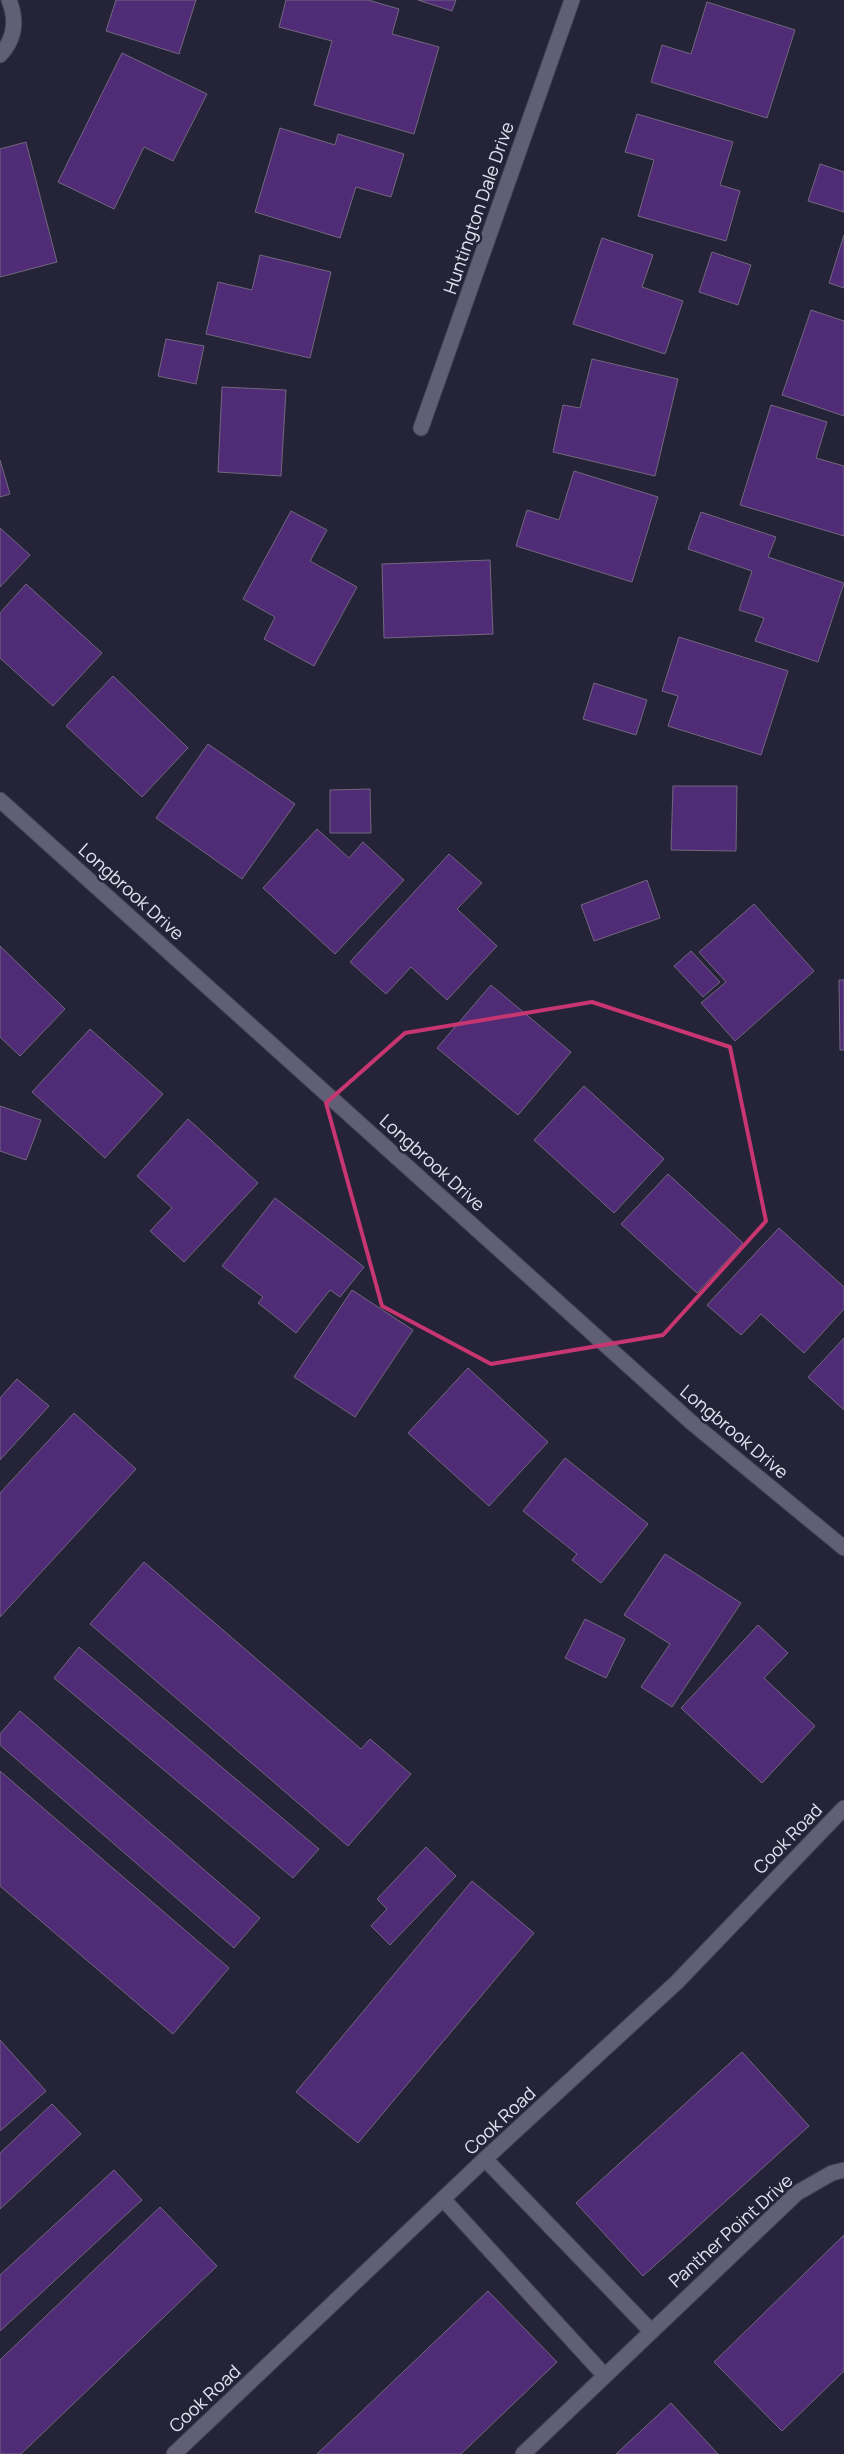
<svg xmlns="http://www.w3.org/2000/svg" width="844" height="2454" viewBox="0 0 844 2454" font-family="Manrope,sans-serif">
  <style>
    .building { fill: #512c76; stroke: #71677e }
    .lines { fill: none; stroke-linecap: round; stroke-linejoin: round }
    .minor-casing { stroke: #413f50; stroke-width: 17 }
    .tertiary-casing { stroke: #413f50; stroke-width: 17 }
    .minor { stroke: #605f76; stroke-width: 15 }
    .tertiary { stroke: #605f76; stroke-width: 15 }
    .marked { fill: none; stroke: #c73671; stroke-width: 4; stroke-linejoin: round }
    .labels { text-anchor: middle; stroke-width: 5; stroke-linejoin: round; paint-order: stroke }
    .street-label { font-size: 18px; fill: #e2e2f0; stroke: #252337 }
  </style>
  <rect width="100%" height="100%" fill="#252337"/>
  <path class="building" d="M 116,0 L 196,0 L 179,54 L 106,31 Z
    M 286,0 L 368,0 L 399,9 L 392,34 L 439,47 L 414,134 L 314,105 L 332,41 L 279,27 Z
    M 418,0 L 456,0 L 452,11 Z
    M 707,2 L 795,30 L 767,118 L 651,82 L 662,45 L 691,54 Z
    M 122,53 L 207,94 L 173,161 L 144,147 L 114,209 L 58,182 Z
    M 637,114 L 733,142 L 720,185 L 740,191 L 726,241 L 638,216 L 654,160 L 625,152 Z
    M 280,128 L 335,145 L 338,134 L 404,154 L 391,197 L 356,187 L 340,238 L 255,212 Z
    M 26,142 L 57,262 L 0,277 L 0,149 Z
    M 820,164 L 844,172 L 844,212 L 808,201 Z
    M 844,235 L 844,288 L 829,283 Z
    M 602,238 L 653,255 L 642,287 L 683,301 L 665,354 L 573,324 Z
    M 712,252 L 751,265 L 738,305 L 699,292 Z
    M 260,255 L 331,272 L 310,358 L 206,334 L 218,282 L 252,290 Z
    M 811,310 L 844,321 L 844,416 L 782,395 Z
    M 166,339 L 204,346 L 196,384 L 158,376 Z
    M 592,359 L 678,379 L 655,476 L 553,452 L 563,405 L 580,408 Z
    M 222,387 L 286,390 L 281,476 L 218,472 Z
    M 771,405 L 827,422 L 816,458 L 844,466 L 844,536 L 740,505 Z
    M 0,460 L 10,494 L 0,497 Z
    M 574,471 L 658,497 L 632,582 L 516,546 L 527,510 L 559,520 Z
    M 291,511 L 327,530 L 310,561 L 357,587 L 314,666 L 264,639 L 275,617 L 243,599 Z
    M 701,512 L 776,537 L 768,557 L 844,583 L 818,662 L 755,641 L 764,618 L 739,610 L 752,571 L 688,549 Z
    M 0,528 L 30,555 L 0,587 Z
    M 490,560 L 493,634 L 384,638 L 382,564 Z
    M 26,584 L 102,653 L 53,706 L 0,658 L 0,613 Z
    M 679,637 L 788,671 L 761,755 L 668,726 L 678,696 L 662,691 Z
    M 113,676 L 188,748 L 142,797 L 66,726 Z
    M 594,683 L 647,700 L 636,735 L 583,719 Z
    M 208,744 L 295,804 L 242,879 L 156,818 Z
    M 673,786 L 737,786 L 736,851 L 671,850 Z
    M 370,789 L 371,833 L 330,833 L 330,790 Z
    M 317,829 L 349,858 L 363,842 L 404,880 L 335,954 L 263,888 Z
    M 449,854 L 482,883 L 457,909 L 497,946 L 447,1000 L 411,967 L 386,994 L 350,962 Z
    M 647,880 L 660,918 L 594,941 L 581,905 Z
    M 754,904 L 814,971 L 735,1041 L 701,1003 L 726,982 L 699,952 Z
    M 0,946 L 65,1009 L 20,1056 L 0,1037 Z
    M 691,951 L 720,982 L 703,997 L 674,966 Z
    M 839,980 L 844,980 L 844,1050 L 840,1050 Z
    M 491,985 L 571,1052 L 518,1115 L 437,1048 Z
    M 90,1029 L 163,1094 L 105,1158 L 32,1092 Z
    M 584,1086 L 664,1159 L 614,1213 L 534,1140 Z
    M 0,1106 L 41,1120 L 26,1160 L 0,1151 Z
    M 188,1119 L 258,1183 L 184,1262 L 150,1231 L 172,1208 L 137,1176 Z
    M 668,1174 L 743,1243 L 697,1293 L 621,1224 Z
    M 275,1198 L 364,1267 L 340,1297 L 330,1290 L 296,1333 L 258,1303 L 263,1297 L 222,1266 Z
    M 779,1228 L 844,1287 L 844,1309 L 804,1353 L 761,1314 L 741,1335 L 707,1305 Z
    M 352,1290 L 413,1330 L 355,1417 L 294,1377 Z
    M 844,1338 L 844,1410 L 808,1377 Z
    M 468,1368 L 548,1442 L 489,1506 L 408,1433 Z
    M 17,1379 L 49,1406 L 0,1460 L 0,1398 Z
    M 74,1413 L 136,1469 L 0,1617 L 0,1493 Z
    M 565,1458 L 648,1524 L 601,1583 L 572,1560 L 577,1554 L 523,1511 Z
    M 665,1554 L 741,1603 L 672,1707 L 641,1687 L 670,1644 L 624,1615 Z
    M 144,1562 L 361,1749 L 370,1739 L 411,1774 L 348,1846 L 90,1624 Z
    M 585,1619 L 625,1639 L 606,1678 L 565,1658 Z
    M 758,1625 L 788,1653 L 764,1678 L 815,1726 L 762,1783 L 681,1708 Z
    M 79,1647 L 319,1849 L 293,1878 L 54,1678 Z
    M 20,1711 L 260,1918 L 234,1948 L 0,1745 L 0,1734 Z
    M 0,1771 L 229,1968 L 173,2034 L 0,1886 Z
    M 426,1847 L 456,1876 L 390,1945 L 371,1926 L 387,1909 L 377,1899 Z
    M 472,1881 L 534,1933 L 358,2143 L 296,2092 Z
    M 0,2040 L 46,2091 L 0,2131 Z
    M 742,2052 L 809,2126 L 643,2276 L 576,2203 Z
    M 52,2104 L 81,2134 L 0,2209 L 0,2153 Z
    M 114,2170 L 142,2200 L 0,2331 L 0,2275 Z
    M 160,2207 L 217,2266 L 21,2454 L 0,2454 L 0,2360 Z
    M 844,2235 L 844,2371 L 782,2431 L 714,2362 Z
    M 488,2291 L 557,2362 L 461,2454 L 317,2454 Z
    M 671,2403 L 718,2454 L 616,2454 Z"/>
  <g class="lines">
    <defs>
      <path id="minor" d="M 0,55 C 15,39 17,20 9,0
        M 421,428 L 572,0
        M 0,800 L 691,1422 L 844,1548
        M 485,2159 L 651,2331
        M 443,2199 L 605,2376
        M 523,2454 L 797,2193 L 832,2173 L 844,2170"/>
      <path id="tertiary" d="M 174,2454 L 485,2159 L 677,1982 L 844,1808"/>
    </defs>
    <use href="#minor" class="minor-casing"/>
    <use href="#tertiary" class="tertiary-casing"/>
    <use href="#minor" class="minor"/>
    <use href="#tertiary" class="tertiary"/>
  </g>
  <path class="marked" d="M 592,1002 L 730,1047 L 766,1221 L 663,1335 L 491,1364 L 382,1306 L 326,1103 L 405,1033 Z"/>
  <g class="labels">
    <g class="street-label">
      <text transform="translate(479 208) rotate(-71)" y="6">Huntington Dale Drive</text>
      <text transform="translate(131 892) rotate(42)" y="6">Longbrook Drive</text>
      <text transform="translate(432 1163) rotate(42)" y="6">Longbrook Drive</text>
      <text transform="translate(734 1432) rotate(40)" y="6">Longbrook Drive</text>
      <text transform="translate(788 1839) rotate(-46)" y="6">Cook Road</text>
      <text transform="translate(500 2121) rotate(-43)" y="6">Cook Road</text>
      <text transform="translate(731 2231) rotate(-42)" y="6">Panther Point Drive</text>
      <text transform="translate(205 2399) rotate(-43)" y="6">Cook Road</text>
    </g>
  </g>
</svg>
